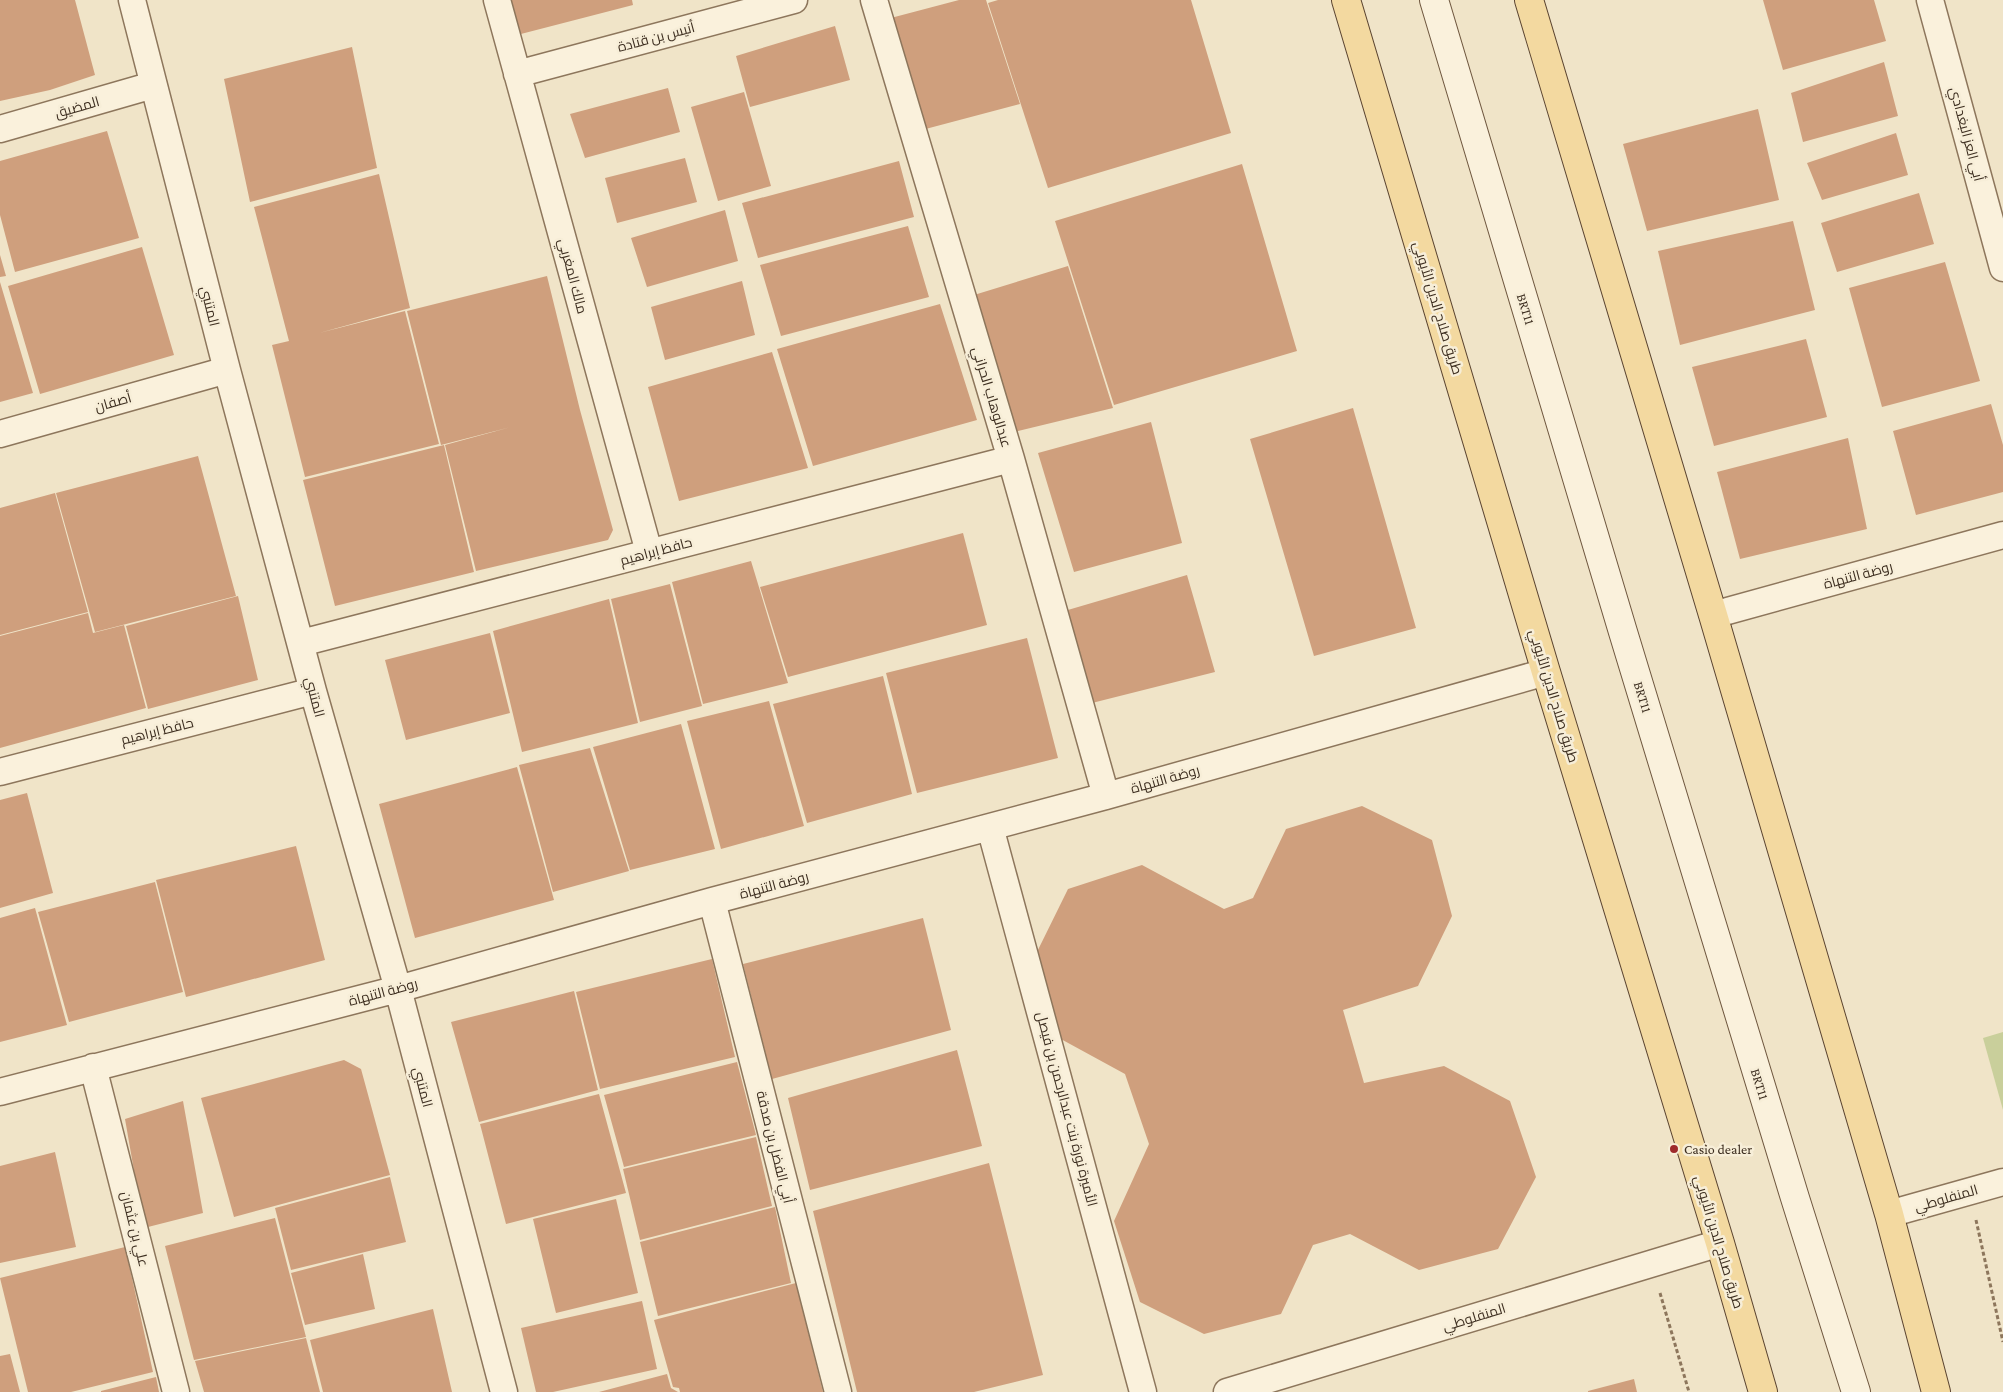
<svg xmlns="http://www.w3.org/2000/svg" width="2003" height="1392" viewBox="0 0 2003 1392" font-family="'Crimson Pro',Cairo,serif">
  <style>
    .green { fill: #c9cf9b }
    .building { fill: #cf9f7d }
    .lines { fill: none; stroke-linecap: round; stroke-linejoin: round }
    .street-casing { stroke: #8d765c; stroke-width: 29 }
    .secondary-casing { stroke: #6f573f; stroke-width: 30 }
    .primary-casing { stroke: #5b4430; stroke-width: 30 }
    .path { stroke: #8d765c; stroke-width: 3; stroke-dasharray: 4 2.5; stroke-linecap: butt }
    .street { stroke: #faf1dc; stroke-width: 26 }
    .secondary { stroke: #faf1dc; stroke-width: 28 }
    .primary { stroke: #f3d9a0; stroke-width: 28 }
    .poi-dot { fill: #9e2a2b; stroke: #f7eed8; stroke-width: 2 }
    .labels { text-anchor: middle; stroke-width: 5; stroke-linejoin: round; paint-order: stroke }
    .street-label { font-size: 14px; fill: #3d2e20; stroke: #f7eed8 }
    .poi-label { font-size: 14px; fill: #3d2e20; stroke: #f7eed8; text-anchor: start }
  </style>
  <rect width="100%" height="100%" fill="#f0e4c8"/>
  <path class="green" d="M 2003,1032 L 2003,1110 L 1983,1038 Z"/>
  <path class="building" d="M 0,0 L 75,0 L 95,75 L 50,90 L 0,101 Z
    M 507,0 L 632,0 L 633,5 L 517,35 Z
    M 959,0 L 986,0 L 1020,104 L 918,131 L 887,19 Z
    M 998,0 L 1191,0 L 1231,133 L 1048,188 L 988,3 Z
    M 1763,0 L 1874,0 L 1886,41 L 1783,70 Z
    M 835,26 L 850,80 L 750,107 L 736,56 Z
    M 352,47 L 377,168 L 250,202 L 224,79 Z
    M 1884,62 L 1898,116 L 1803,142 L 1791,93 Z
    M 668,88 L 680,132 L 585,158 L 570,114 Z
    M 744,92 L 771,186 L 718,201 L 691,107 Z
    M 1758,109 L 1779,200 L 1647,231 L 1623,144 Z
    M 107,131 L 139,238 L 15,272 L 0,215 L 0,161 Z
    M 1896,133 L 1908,175 L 1822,200 L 1807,163 Z
    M 685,158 L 697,202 L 617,223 L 605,178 Z
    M 899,161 L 914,217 L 758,258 L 742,203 Z
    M 1242,164 L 1297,351 L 1114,405 L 1055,221 Z
    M 379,174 L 410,308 L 319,333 L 405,311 L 439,444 L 305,477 L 272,345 L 289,341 L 254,207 Z
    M 1919,193 L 1934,244 L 1837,272 L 1821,223 Z
    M 725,210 L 738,261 L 647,287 L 631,238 Z
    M 1793,221 L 1815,310 L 1680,345 L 1658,251 Z
    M 908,226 L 929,297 L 781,336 L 760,265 Z
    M 142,247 L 174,355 L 40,394 L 8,286 Z
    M 0,255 L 6,276 L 0,277 Z
    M 1945,262 L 1980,381 L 1882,407 L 1849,288 Z
    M 1068,266 L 1113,408 L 1010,433 L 974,295 Z
    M 547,276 L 580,410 L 613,530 L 608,540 L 476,571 L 445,445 L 511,427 L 441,445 L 407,311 Z
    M 742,281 L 755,335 L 665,360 L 651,307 Z
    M 0,282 L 33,393 L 0,402 Z
    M 940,304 L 977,420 L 813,466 L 777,349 Z
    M 1806,339 L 1827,417 L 1714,446 L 1692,367 Z
    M 772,352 L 808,468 L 679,501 L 648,387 Z
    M 1991,404 L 2003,445 L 2003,492 L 1916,515 L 1893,431 Z
    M 1353,408 L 1416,628 L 1314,656 L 1250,439 Z
    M 1151,422 L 1182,543 L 1074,572 L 1038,453 Z
    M 1848,438 L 1867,529 L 1740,559 L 1717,472 Z
    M 444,445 L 474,572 L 335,606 L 303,480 Z
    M 198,456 L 236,596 L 95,632 L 56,493 Z
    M 55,493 L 88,612 L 0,635 L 0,508 Z
    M 963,533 L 987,625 L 788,677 L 760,587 Z
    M 751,561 L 788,683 L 703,704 L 672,582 Z
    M 1187,575 L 1215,672 L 1088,704 L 1061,612 Z
    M 670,584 L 702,706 L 640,722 L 611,599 Z
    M 238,596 L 258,680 L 148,709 L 126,626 Z
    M 609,599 L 638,723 L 522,752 L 493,631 Z
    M 88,613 L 93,633 L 124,625 L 146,708 L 0,748 L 0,636 Z
    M 490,633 L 510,713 L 406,740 L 385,660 Z
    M 1027,638 L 1058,758 L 917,793 L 886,673 Z
    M 883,676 L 912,794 L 807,823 L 773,704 Z
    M 769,701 L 804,826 L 721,849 L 687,721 Z
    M 681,724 L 715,849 L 630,870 L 593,747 Z
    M 590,748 L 629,871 L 553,892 L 519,765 Z
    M 517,767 L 554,900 L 415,938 L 379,804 Z
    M 27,793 L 53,893 L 0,908 L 0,800 Z
    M 1362,806 L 1432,840 L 1452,916 L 1418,986 L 1343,1010 L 1364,1083 L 1444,1066 L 1510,1101 L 1536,1177 L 1498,1249 L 1419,1270 L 1350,1234 L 1313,1245 L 1281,1314 L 1204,1334 L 1140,1302 L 1114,1221 L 1149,1144 L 1125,1074 L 1059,1038 L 1034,958 L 1068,889 L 1142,865 L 1224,909 L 1253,898 L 1286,829 Z
    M 296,846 L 325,960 L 186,997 L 156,880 Z
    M 155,882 L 183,992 L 69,1022 L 38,912 Z
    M 35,908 L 67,1025 L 0,1042 L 0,918 Z
    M 923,918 L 951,1030 L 772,1079 L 743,964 Z
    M 712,959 L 735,1057 L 600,1089 L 576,992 Z
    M 574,991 L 598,1090 L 479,1122 L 451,1022 Z
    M 957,1050 L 982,1146 L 810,1190 L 788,1098 Z
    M 344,1060 L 361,1069 L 390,1175 L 234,1217 L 201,1098 Z
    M 737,1062 L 756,1135 L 624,1167 L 604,1095 Z
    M 599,1094 L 626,1193 L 506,1224 L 480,1124 Z
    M 183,1101 L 203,1213 L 144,1228 L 125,1119 Z
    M 756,1137 L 772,1206 L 640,1240 L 623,1169 Z
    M 55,1152 L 76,1247 L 0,1263 L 0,1166 Z
    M 989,1163 L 1043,1375 L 974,1392 L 857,1392 L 813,1211 Z
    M 390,1177 L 406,1242 L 291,1270 L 275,1208 Z
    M 616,1199 L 638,1293 L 556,1313 L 533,1219 Z
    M 775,1207 L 791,1283 L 658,1316 L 640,1242 Z
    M 275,1218 L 306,1337 L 194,1360 L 165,1246 Z
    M 125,1247 L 153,1372 L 71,1392 L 28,1392 L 0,1278 Z
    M 363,1254 L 375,1309 L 305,1325 L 291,1273 Z
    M 796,1283 L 823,1392 L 680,1392 L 679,1388 L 673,1387 L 654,1320 Z
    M 642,1301 L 657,1369 L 553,1392 L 536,1392 L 521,1328 Z
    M 433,1309 L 452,1392 L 323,1392 L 310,1340 Z
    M 306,1338 L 320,1392 L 204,1392 L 195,1361 Z
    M 10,1354 L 20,1392 L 0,1392 L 0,1356 Z
    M 667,1374 L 671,1388 L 678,1392 L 599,1392 Z
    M 156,1377 L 159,1392 L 101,1392 L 101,1391 Z
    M 1634,1379 L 1637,1392 L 1588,1392 L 1588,1391 Z"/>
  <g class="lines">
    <defs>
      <path id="street" d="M 132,0 L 227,370 L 313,691 L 398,989 L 504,1392
        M 497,0 L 649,552
        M 874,0 L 1011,459 L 1106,796
        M 1930,0 L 2003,268
        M 517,74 L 794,0
        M 0,129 L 153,85
        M 0,434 L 227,370
        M 1713,615 L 2003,535
        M 301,643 L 1011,459
        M 0,772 L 313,691
        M 990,827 L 1143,1392
        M 712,901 L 838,1392
        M 93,1067 L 176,1392
        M 0,1092 L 398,989 L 712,901 L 1106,796 L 1546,672
        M 1889,1214 L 2003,1182
        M 1227,1392 L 1720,1243"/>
      <path id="secondary" d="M 1434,0 L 1623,632 L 1795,1198 L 1856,1392"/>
      <path id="primary" d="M 1346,0 L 1546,672 L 1720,1243 L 1763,1392
        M 1529,0 L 1713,615 L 1889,1214 L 1936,1392"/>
    </defs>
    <use href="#street" class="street-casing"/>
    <use href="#secondary" class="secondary-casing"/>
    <use href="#primary" class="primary-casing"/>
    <path class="path" d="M 1976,1220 L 2003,1342
      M 1660,1293 L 1689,1392"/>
    <use href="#street" class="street"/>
    <use href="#secondary" class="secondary"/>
    <use href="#primary" class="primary"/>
  </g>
  <circle class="poi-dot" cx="1674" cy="1149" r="5"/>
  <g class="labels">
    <g class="street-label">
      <text transform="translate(656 37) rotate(-15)" y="5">أنيس بن قتادة</text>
      <text transform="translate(77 107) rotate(-16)" y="5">المضيق</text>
      <text transform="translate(1967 134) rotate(75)" y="5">أبي العز البغدادي</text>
      <text transform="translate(573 276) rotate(75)" y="5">مالك المغربي</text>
      <text transform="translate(210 306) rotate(76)" y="5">المتنبي</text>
      <text transform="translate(1438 308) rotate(73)" y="5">طريق صلاح الدين الأيوبي</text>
      <text transform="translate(1526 309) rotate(73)" y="5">BRT11</text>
      <text transform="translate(992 397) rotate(73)" y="5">عبدالوهاب الحراني</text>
      <text transform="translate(113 402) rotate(-16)" y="5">أصفان</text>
      <text transform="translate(656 551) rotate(-15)" y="5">حافظ إبراهيم</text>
      <text transform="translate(1858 575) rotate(-15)" y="5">روضة التنهاة</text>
      <text transform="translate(1554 696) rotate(73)" y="5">طريق صلاح الدين الأيوبي</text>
      <text transform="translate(315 697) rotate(75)" y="5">المتنبي</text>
      <text transform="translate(1643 697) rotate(73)" y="5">BRT11</text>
      <text transform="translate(157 731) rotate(-14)" y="5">حافظ إبراهيم</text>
      <text transform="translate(1165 779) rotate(-16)" y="5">روضة التنهاة</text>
      <text transform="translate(774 885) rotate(-15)" y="5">روضة التنهاة</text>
      <text transform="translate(383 992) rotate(-15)" y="5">روضة التنهاة</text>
      <text transform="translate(1760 1084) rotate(73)" y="5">BRT11</text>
      <text transform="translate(423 1087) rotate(75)" y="5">المتنبي</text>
      <text transform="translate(1067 1109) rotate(75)" y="5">الأميرة نورة بنت عبدالرحمن بن فيصل</text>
      <text transform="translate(775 1147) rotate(76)" y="5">أبي الفضل بن صدقة</text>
      <text transform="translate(1946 1198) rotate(-16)" y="5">المنفلوطي</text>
      <text transform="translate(135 1229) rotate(76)" y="5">علي بن عثمان</text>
      <text transform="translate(1719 1242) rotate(73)" y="5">طريق صلاح الدين الأيوبي</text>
      <text transform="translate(1474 1317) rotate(-17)" y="5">المنفلوطي</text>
    </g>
    <g class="poi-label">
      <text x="1684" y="1154">Casio dealer</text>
    </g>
  </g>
</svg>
